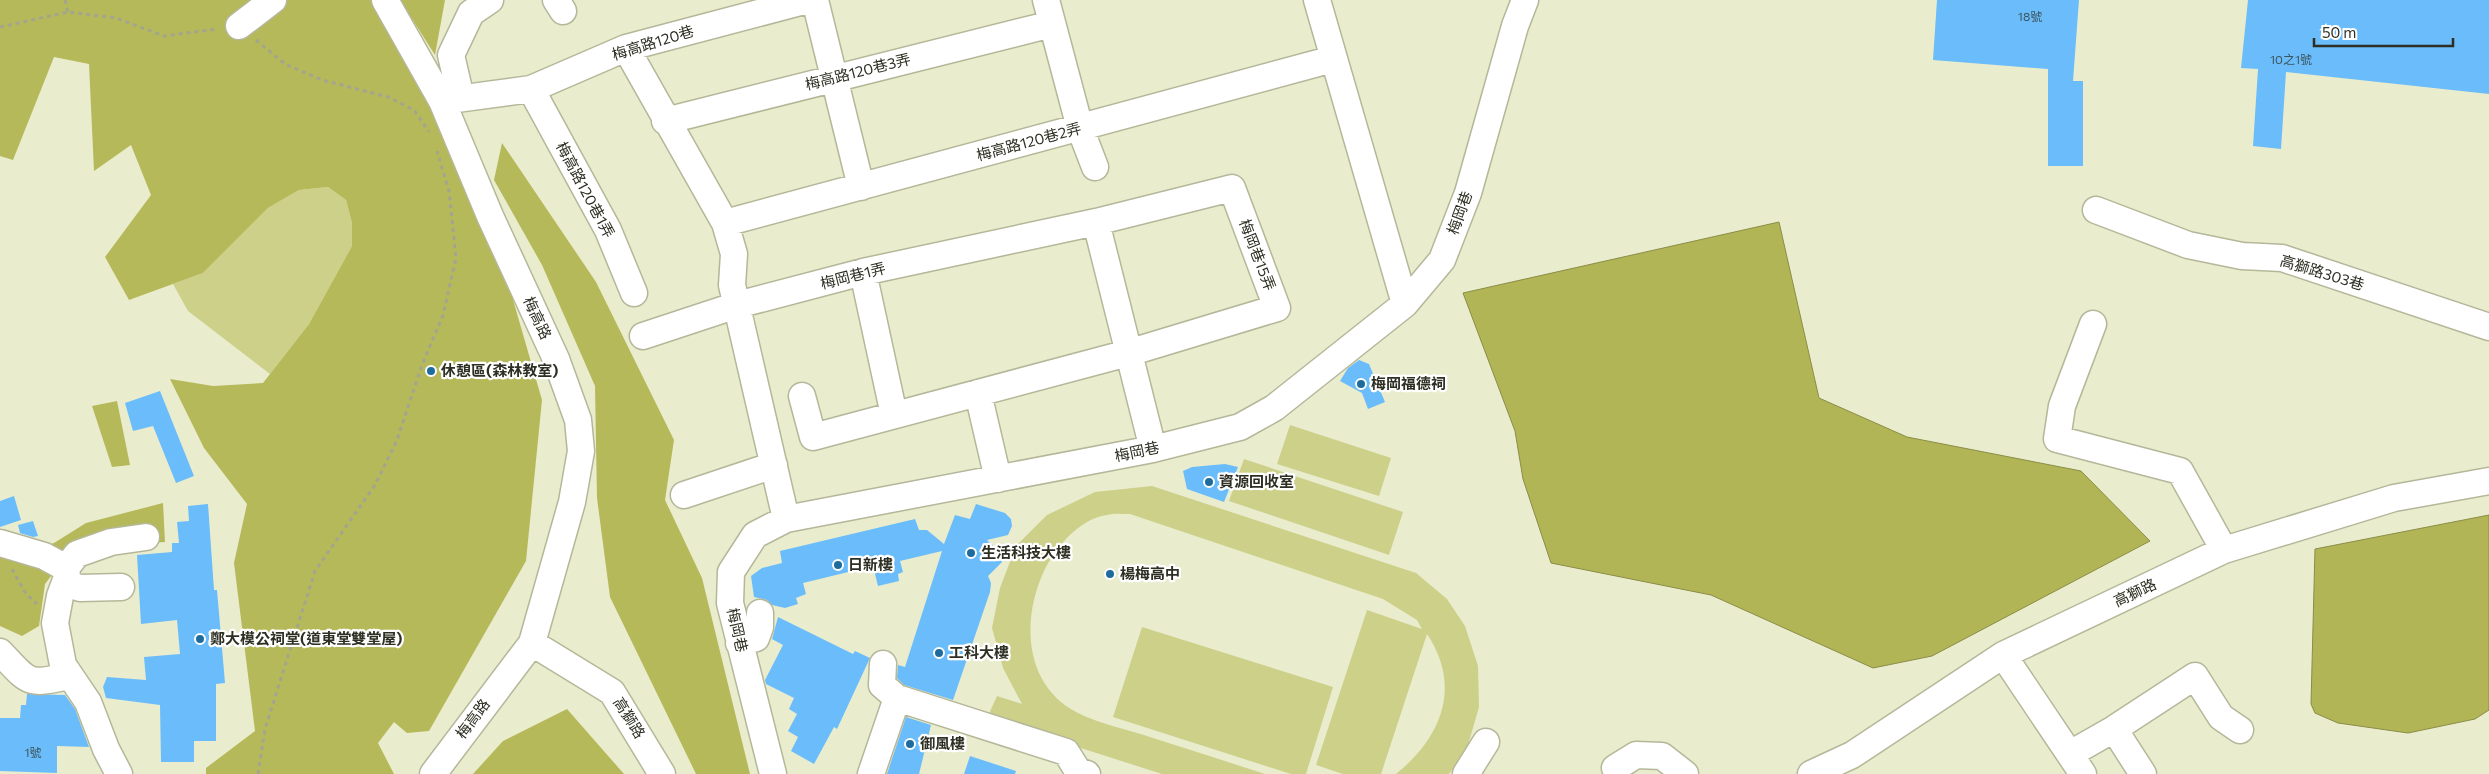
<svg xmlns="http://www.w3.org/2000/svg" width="2489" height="774" viewBox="0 0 2489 774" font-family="Commissioner,'Noto Sans TC',sans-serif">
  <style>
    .green { fill: #ccd089 }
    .forest { fill: #b6b959 }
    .water { fill: #b2b555; stroke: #8a8d46 }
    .building { fill: #6abdfa }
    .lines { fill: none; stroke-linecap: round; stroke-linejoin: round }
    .minor-casing { stroke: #b5b799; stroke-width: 29 }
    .path { stroke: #a3a58d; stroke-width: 3; stroke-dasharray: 4 4; stroke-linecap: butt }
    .minor { stroke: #fff; stroke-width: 26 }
    .poi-dot { fill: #1e6b9e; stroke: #fff; stroke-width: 2 }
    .labels { text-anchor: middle; stroke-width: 4.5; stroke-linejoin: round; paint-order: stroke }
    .number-label { font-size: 12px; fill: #3d5259 }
    .street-label { font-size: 15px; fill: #2e2f23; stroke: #fff }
    .poi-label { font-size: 15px; font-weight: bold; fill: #2e2f23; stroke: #fff; text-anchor: start }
  </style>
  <rect width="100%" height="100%" fill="#eaecce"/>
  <path class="green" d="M 328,187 L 346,200 L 352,223 L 352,246 L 309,324 L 270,374 L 188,311 L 173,284 L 203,273 L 268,208 L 299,190 Z
    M 1290,425 L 1391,458 L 1379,496 L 1277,464 Z
    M 1244,459 L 1403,512 L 1389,555 L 1229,501 Z
    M 1152,486 L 1416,573 L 1447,599 L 1465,626 L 1478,666 L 1479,707 L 1466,752 L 1449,774 L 1396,774 C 1442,737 1462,686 1427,634 L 1381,774 L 1343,774 L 1316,765 L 1367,610 L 1422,629 L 1417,620 L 1383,599 L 1130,514 C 1122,514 1114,513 1107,515 C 1079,519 1056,547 1044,571 C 1021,620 1024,686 1078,713 C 1100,724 1130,730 1153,738 C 1191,750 1228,762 1265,774 L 1162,774 L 987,718 L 997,696 L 1022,704 L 1003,668 L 992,628 L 1000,588 L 1016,546 L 1047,515 L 1095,492 Z
    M 1142,627 L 1333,687 L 1306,774 L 1291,774 L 1113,717 Z"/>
  <path class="forest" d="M 0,0 L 379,0 L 396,29 L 507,279 L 542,400 L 526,561 L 429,731 L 407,733 L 394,722 L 378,743 L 394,774 L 206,774 L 206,768 L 255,731 L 234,563 L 247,504 L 204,448 L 170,379 L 213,386 L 263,383 L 309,324 L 352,246 L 352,223 L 346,200 L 328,187 L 299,190 L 268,208 L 203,273 L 129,300 L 105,257 L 151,195 L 131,145 L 94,171 L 89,64 L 54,57 L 13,160 L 0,156 Z
    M 400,0 L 445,0 L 435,55 Z
    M 502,143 L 596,282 L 674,440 L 665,500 L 702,578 L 750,774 L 696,774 L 610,597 L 597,498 L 595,386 L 542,265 L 494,180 Z
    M 117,401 L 130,465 L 112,467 L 92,406 Z
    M 163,503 L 165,542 L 127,544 L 76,543 L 45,584 L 39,626 L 22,636 L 0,626 L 0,551 L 13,553 L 54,543 L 86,523 Z
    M 567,709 L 624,774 L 473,774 L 503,741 Z"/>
  <path class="water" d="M 1779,222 L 1819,398 L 1907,437 L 2081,471 L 2150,541 L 1932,656 L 1873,668 L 1711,595 L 1551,563 L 1523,479 L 1515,431 L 1463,293 Z
    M 2489,515 L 2489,710 L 2475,719 L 2408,733 L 2338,723 L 2315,713 L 2311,704 L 2315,549 Z"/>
  <path class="building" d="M 1937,0 L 2079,0 L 2073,81 L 2083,81 L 2083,166 L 2048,166 L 2048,69 L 1933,60 Z
    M 2248,0 L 2489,0 L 2489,94 L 2286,72 L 2281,149 L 2253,146 L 2258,69 L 2241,68 Z
    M 1359,360 L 1369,364 L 1385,402 L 1368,409 L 1362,393 L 1340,381 L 1348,368 Z
    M 160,391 L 194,476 L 176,483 L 153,426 L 133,431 L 125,403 Z
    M 1225,464 L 1238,467 L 1224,502 L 1187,489 L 1183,471 L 1192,467 Z
    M 14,496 L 21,520 L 0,527 L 0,501 Z
    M 208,504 L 214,590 L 217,590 L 225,683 L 216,684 L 216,741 L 194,741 L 194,762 L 161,762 L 160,705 L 106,698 L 103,687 L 107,677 L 146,680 L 144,657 L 180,654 L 177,620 L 141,624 L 137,555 L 172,552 L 172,543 L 179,543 L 177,522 L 189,521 L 188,506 Z
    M 976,504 L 1005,513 L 1011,519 L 1012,526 L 1008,535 L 987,540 L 1003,555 L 1002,562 L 988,576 L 991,583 L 990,592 L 953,700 L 904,685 L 897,678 L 898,665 L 905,667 L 942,551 L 900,561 L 903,572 L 898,574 L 899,581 L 878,586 L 873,566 L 803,583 L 806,594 L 796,598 L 798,604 L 785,608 L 772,605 L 767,600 L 754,597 L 751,576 L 762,568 L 782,563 L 780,551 L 915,519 L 919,530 L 927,530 L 944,544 L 955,515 L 970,519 Z
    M 33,521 L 38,536 L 33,537 L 20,533 L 18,525 Z
    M 778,617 L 853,654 L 855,651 L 870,658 L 837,729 L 834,727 L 814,764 L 791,751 L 798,737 L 788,731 L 797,714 L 789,709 L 794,698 L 766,684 L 765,680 L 783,645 L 772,639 Z
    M 27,694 L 65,695 L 75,709 L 89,747 L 57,746 L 57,773 L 0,771 L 0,718 L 20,718 L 21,705 L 26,705 Z
    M 906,717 L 931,725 L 919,774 L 887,774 Z
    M 970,756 L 1016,771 L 1015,774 L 964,774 Z"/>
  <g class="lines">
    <defs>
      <path id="minor" d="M 385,0 L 442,101 L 490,216 L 556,359 L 578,420 L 581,451 L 572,502 L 532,643 L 433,774
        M 556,0 L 563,11
        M 815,0 L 861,187
        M 1046,0 L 1080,128 L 1095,167
        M 1317,0 L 1405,304
        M 239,26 L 273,0
        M 626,48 L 725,223 L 734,254 L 732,285 L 786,519
        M 531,89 L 608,230 L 634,293
        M 461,98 L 451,55 L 471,13 L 490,0
        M 442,101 L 531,89 L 626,48 L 808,0
        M 665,121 L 1052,24
        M 2096,210 L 2188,245 L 2242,256 L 2282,258 L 2489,327
        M 1096,222 L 1153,449
        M 725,223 L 1333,59
        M 863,272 L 894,415
        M 2093,324 L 2062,406 L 2057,439 L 2180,471 L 2224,550
        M 643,336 L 737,305 L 863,272 L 1096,222 L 1232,188 L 1277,308 L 1128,353 L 813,437 L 802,396
        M 978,393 L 998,479
        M 684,495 L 774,465
        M 0,543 L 44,556 L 66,568 L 67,577 L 60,596 L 55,623 L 63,665 L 88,702 L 106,749 L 119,774
        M 66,568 L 77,554 L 111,542 L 146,537
        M 65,583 L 80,588 L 121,587
        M 532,643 L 612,692 L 662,774
        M 739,643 L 756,638 L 760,627 L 760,613
        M 0,652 C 29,682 26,686 68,676
        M 2003,655 L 2083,774
        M 897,698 L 1066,752 L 1078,771 L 1087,774
        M 2114,729 L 2195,676 L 2221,717 L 2240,730
        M 2070,754 L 2114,729 L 2143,774
        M 1615,768 L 1636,755 L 1662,756 L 1685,774
        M 773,774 L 730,603 L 731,572 L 755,535 L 786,519 L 1153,449 L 1240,427 L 1274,408 L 1405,304 L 1442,260 L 1468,193 L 1515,26 L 1525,0
        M 871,774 L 897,698 L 882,685 L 883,664
        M 1466,774 L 1486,742
        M 1811,774 L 1852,755 L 2003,655 L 2224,550 L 2394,498 L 2489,481"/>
    </defs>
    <use href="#minor" class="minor-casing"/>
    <path class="path" d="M 65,0 L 68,12
      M 0,27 L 68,12 L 116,18 L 164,36 L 218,29
      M 256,40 L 285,64 L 322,80 L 388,97 L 414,110 L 429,132
      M 12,569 L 26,594 L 37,604
      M 258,774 L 265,729 L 315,571 L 375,485 L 397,440 L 422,365 L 443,315 L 456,258 L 449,191 L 437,151"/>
    <use href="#minor" class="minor"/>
  </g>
  <g class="poi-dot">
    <circle cx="431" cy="371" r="5"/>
    <circle cx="1361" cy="384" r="5"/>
    <circle cx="1209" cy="482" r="5"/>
    <circle cx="971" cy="553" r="5"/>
    <circle cx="838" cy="565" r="5"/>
    <circle cx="1110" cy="574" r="5"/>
    <circle cx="200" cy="639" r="5"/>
    <circle cx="939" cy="653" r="5"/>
    <circle cx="910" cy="744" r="5"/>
  </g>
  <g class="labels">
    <g class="number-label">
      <text x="2030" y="21">18號</text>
      <text x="2291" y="64">10之1號</text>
      <text x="33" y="757">1號</text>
    </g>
    <g class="street-label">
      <text transform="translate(653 43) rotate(-17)" y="5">梅高路120巷</text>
      <text transform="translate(858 72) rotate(-14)" y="5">梅高路120巷3弄</text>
      <text transform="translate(1029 142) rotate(-15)" y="5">梅高路120巷2弄</text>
      <text transform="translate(585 190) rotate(62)" y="5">梅高路120巷1弄</text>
      <text transform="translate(1460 213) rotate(-70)" y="5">梅岡巷</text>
      <text transform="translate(1257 255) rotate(69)" y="5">梅岡巷15弄</text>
      <text transform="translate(2322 273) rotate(17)" y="5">高獅路303巷</text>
      <text transform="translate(853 276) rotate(-14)" y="5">梅岡巷1弄</text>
      <text transform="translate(537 318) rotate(65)" y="5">梅高路</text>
      <text transform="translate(1137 452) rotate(-12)" y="5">梅岡巷</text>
      <text transform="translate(2135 593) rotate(-25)" y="5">高獅路</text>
      <text transform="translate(737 630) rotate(77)" y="5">梅岡巷</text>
      <text transform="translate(629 718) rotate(58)" y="5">高獅路</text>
      <text transform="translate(473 719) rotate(-53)" y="5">梅高路</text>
    </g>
    <g class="poi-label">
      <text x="441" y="376">休憩區(森林教室)</text>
      <text x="1371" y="389">梅岡福德祠</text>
      <text x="1219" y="487">資源回收室</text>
      <text x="981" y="558">生活科技大樓</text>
      <text x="848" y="570">日新樓</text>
      <text x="1120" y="579">楊梅高中</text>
      <text x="210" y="644">鄭大模公祠堂(道東堂雙堂屋)</text>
      <text x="949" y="658">工科大樓</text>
      <text x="920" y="749">御風樓</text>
    </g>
  </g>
  <path d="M2314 38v8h139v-8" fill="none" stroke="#2e2f23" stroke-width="2.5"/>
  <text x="2322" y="38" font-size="15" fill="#2e2f23" stroke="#ffffff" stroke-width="4" paint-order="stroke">50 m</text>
</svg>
